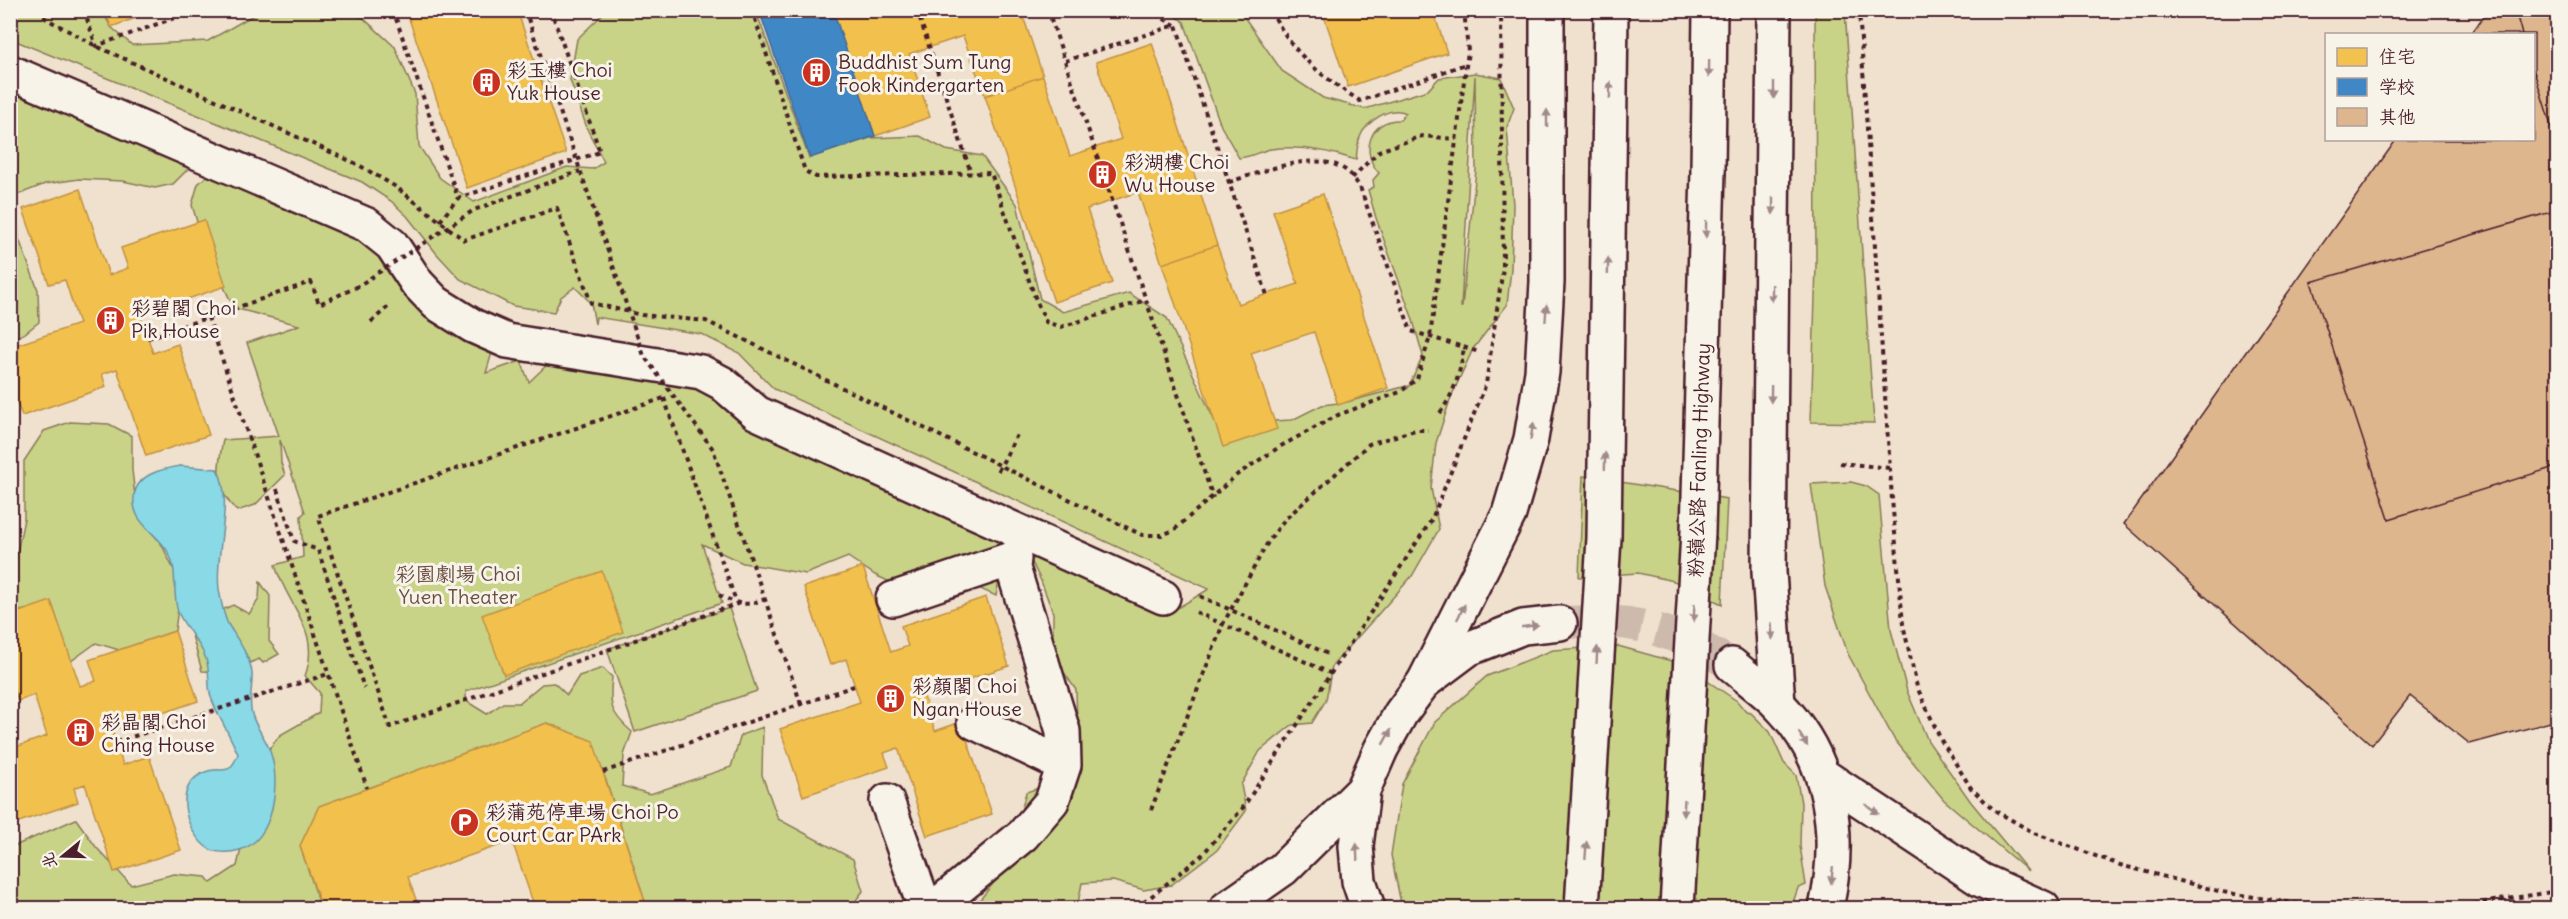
<svg xmlns="http://www.w3.org/2000/svg" width="2568" height="919" viewBox="0 0 2568 919" font-family="Delius,'LXGW WenKai TC',sans-serif">
  <style>
    .green { fill: #c8d387; stroke: #897959; stroke-width: 1.5; fill-rule: evenodd }
    .water { fill: #89d9e6; stroke: #708f9b; stroke-width: 1.5 }
    .homes { fill: #f2c14e; stroke: #c09044; stroke-width: 1.5 }
    .schools { fill: #3f88c5; stroke: #426897; stroke-width: 1.5 }
    .building { fill: #ddb68e; stroke: #4a1f2b; stroke-width: 1.5 }
    .lines { fill: none; stroke-linecap: round; stroke-linejoin: round }
    .major-tunnel { stroke: #cebaad; stroke-width: 33; stroke-dasharray: 33 16; stroke-linecap: butt }
    .minor-casing { stroke: #4a1f2b; stroke-width: 38 }
    .major-casing { stroke: #4a1f2b; stroke-width: 38 }
    .highway-casing { stroke: #4a1f2b; stroke-width: 38 }
    .path { stroke: #4a1f2b; stroke-width: 4; stroke-dasharray: 4.5 4.5; stroke-linecap: butt }
    .minor { stroke: #f7f3e8; stroke-width: 33 }
    .major { stroke: #f7f3e8; stroke-width: 33 }
    .highway { stroke: #f7f3e8; stroke-width: 33 }
    .highway-bridge-casing { stroke: #4a1f2b; stroke-width: 38; stroke-linecap: butt }
    .path-bridge { stroke: #4a1f2b; stroke-width: 4; stroke-dasharray: 4.5 4.5; stroke-linecap: butt }
    .highway-bridge { stroke: #f7f3e8; stroke-width: 33 }
    .oneway { fill: #a0898a }
    .labels { text-anchor: middle; stroke-width: 6; stroke-linejoin: round; paint-order: stroke }
    .poi-label { font-size: 20px; fill: #4a1f2b; stroke: #f7f3e8; text-anchor: start }
    .street-label { font-size: 20px; fill: #4a1f2b; stroke: #f7f3e8 }
    .park-label { font-size: 20px; fill: #6a4c42; stroke: #f7f3e8 }
  </style>
  <rect width="100%" height="100%" fill="#efe1cd"/>
  <filter id="ink" filterUnits="userSpaceOnUse"><feTurbulence type="fractalNoise" baseFrequency=".0167" numOctaves="2"/><feDisplacementMap in="SourceGraphic" scale="12" xChannelSelector="R" yChannelSelector="G"/><feConvolveMatrix kernelMatrix="1 2 1 2 8 2 1 2 1" color-interpolation-filters="sRGB"/></filter>
  <g filter="url(#ink)">
    <path class="green" d="M 10,11 L 102,11 L 111,27 L 132,45 L 208,41 L 255,14 L 276,11 L 339,11 L 362,17 L 395,47 L 415,94 L 419,146 L 440,178 L 474,202 L 567,167 L 593,169 L 604,162 L 588,131 L 570,80 L 577,39 L 606,11 L 756,11 L 809,158 L 870,138 L 920,136 L 946,150 L 982,156 L 1017,204 L 1040,299 L 1063,312 L 1129,293 L 1167,318 L 1216,424 L 1292,420 L 1322,405 L 1347,402 L 1407,386 L 1408,388 L 1423,356 L 1412,317 L 1376,218 L 1368,190 L 1374,187 L 1373,180 L 1379,173 C 1360,153 1369,119 1400,120 L 1406,113 C 1390,105 1366,122 1360,137 C 1357,144 1357,153 1356,160 C 1329,151 1300,145 1271,149 C 1260,151 1251,157 1239,158 L 1221,126 L 1184,22 L 1169,11 L 1240,11 L 1282,71 L 1323,98 L 1365,109 L 1428,90 L 1439,78 L 1475,73 L 1501,78 L 1514,108 L 1507,127 L 1513,205 L 1511,269 L 1507,305 L 1473,349 L 1451,397 L 1436,443 L 1431,488 L 1439,529 L 1412,576 L 1332,666 L 1326,700 L 1312,723 L 1292,725 L 1260,751 L 1241,785 L 1246,811 L 1217,850 L 1171,885 L 1144,890 L 1113,881 L 1082,883 L 1077,908 L 973,908 L 1006,868 L 1026,792 L 1042,787 L 1077,723 L 1076,690 L 1063,671 L 1053,638 L 1053,613 L 1041,581 L 1024,546 L 1166,615 L 1209,589 L 774,389 L 739,353 L 701,334 L 596,317 L 595,324 L 591,303 L 575,287 L 561,297 L 554,312 L 513,306 L 460,279 L 437,254 L 407,216 L 391,201 L 362,182 L 11,39 ZM 1475,76 L 1476,170 L 1462,307 L 1461,307 Z
      M 1815,11 L 1845,11 L 1874,423 L 1811,422 L 1816,266 Z
      M 10,80 L 197,160 L 173,184 L 155,188 L 123,181 L 79,179 L 45,184 L 17,195 L 19,239 L 38,290 L 39,322 L 25,333 L 11,340 Z
      M 215,169 L 355,231 L 493,349 L 486,373 L 521,361 L 529,382 L 550,362 L 697,386 L 732,413 L 1007,538 L 996,596 L 963,581 L 920,596 L 875,575 L 848,557 L 806,574 L 743,563 L 702,544 L 722,603 L 466,691 L 466,701 L 487,714 L 503,703 L 519,703 L 542,684 L 554,683 L 567,695 L 579,676 L 603,668 L 612,677 C 609,705 610,713 632,732 L 624,755 L 622,786 L 650,794 L 731,767 L 741,735 L 763,727 L 762,775 L 778,819 L 853,859 L 863,891 L 850,908 L 647,908 L 607,783 L 590,740 L 547,723 L 319,806 L 300,846 L 321,908 L 291,908 L 290,904 L 271,904 L 264,908 L 11,908 L 10,848 L 76,819 L 96,847 L 131,885 L 174,874 L 206,877 L 211,883 L 237,866 L 244,836 L 252,771 L 280,735 L 319,713 L 320,693 L 305,676 C 322,630 287,606 275,565 L 303,557 L 301,516 L 305,512 L 280,440 L 281,463 L 285,475 L 255,505 L 237,511 C 214,489 217,469 223,440 L 279,436 L 247,343 L 299,325 L 234,308 L 204,245 L 192,205 L 198,184 Z
      M 70,422 L 109,424 L 132,436 L 132,470 L 137,513 L 162,545 L 181,585 L 175,631 L 119,650 L 96,643 L 71,661 L 52,604 L 20,611 L 11,608 L 11,564 L 16,558 L 24,519 L 24,461 L 44,431 Z
      M 1583,476 L 1727,499 L 1722,604 L 1674,581 L 1638,573 L 1579,577 Z
      M 1851,482 L 1866,486 L 1879,495 L 1891,630 L 1907,691 L 1928,741 L 1971,802 L 2028,871 L 1944,800 L 1894,739 L 1848,654 L 1825,586 L 1811,484 Z
      M 260,582 L 270,596 L 269,641 L 279,654 L 263,663 L 259,659 L 228,672 L 202,671 L 191,632 L 204,618 L 233,605 L 249,614 L 259,599 Z
      M 729,608 L 757,691 L 635,732 L 607,649 Z
      M 1618,646 L 1682,664 L 1737,701 L 1746,712 L 1751,713 L 1770,732 L 1784,763 L 1796,775 L 1801,803 L 1800,846 L 1806,885 L 1798,888 L 1791,908 L 1402,908 L 1391,855 L 1402,784 L 1435,722 L 1487,676 L 1553,650 Z"/>
    <path class="water" d="M 180,466 L 217,469 C 235,499 214,553 219,589 C 221,601 223,614 228,624 C 237,639 250,656 252,673 C 253,686 248,701 252,714 C 255,727 266,738 270,751 C 281,780 275,840 240,850 C 229,853 214,854 205,846 C 185,829 173,786 203,773 C 222,764 228,780 238,754 C 230,735 219,718 212,700 C 206,686 211,673 206,659 C 200,641 185,629 178,612 C 172,593 178,571 169,554 C 159,533 131,524 134,497 C 136,474 162,469 180,466 Z"/>
    <path class="homes" d="M 105,10 L 158,10 L 111,27 Z
      M 406,10 L 517,10 L 566,153 L 467,188 Z
      M 832,10 L 1021,10 L 1043,76 L 985,96 L 963,36 L 909,54 L 930,117 L 875,136 Z
      M 1322,10 L 1433,10 L 1447,53 L 1348,87 Z
      M 1152,43 L 1217,245 L 1162,264 L 1138,192 L 1087,209 L 1112,283 L 1054,302 L 985,96 L 1043,76 L 1070,156 L 1121,139 L 1096,62 Z
      M 80,189 L 109,275 L 128,268 L 121,248 L 204,220 L 226,286 L 140,315 L 153,353 L 178,344 L 209,435 L 146,456 L 117,369 L 102,374 L 106,387 L 22,416 L 10,383 L 10,347 L 79,324 L 65,280 L 49,284 L 23,209 Z
      M 1323,194 L 1388,388 L 1338,405 L 1314,332 L 1251,353 L 1277,429 L 1223,447 L 1162,264 L 1217,245 L 1238,304 L 1298,284 L 1273,211 Z
      M 863,567 L 891,652 L 908,646 L 901,626 L 986,597 L 1009,666 L 923,694 L 935,731 L 961,722 L 992,814 L 927,836 L 898,748 L 884,753 L 889,767 L 803,796 L 780,729 L 860,702 L 846,659 L 830,665 L 804,587 Z
      M 602,571 L 623,632 L 504,675 L 482,615 Z
      M 51,601 L 80,686 L 96,681 L 89,660 L 175,631 L 198,701 L 112,730 L 123,765 L 149,756 L 181,850 L 114,872 L 85,784 L 74,788 L 78,802 L 10,825 L 10,749 L 47,736 L 34,695 L 18,701 L 10,680 L 10,615 Z
      M 547,723 L 593,741 L 647,908 L 535,908 L 512,841 L 408,877 L 419,908 L 322,908 L 300,846 L 319,806 Z"/>
    <path class="schools" d="M 759,10 L 833,10 L 875,136 L 810,158 Z"/>
    <path class="building" d="M 2488,10 L 2558,10 L 2558,720 L 2470,744 L 2410,696 L 2372,745 L 2124,524 L 2396,140 L 2534,140 L 2534,34 L 2471,34 Z
      M 2515,10 L 2558,10 L 2558,148 L 2534,71 L 2534,34 L 2522,34 Z
      M 2558,210 L 2558,466 L 2389,519 L 2311,282 Z"/>
    <g class="lines">
      <path class="major-tunnel" d="M 1560,623 C 1632,617 1671,628 1732,665"/>
      <defs>
        <path id="minor" d="M 10,72 L 367,225 L 392,245 L 417,283 L 436,303 L 473,326 L 507,341 L 701,372 L 722,383 L 757,413 L 1163,597
          M 893,599 L 1014,558 L 1013,568 L 1063,731 L 1064,765 L 1052,801 L 1023,835 L 934,908
          M 974,722 L 1064,765
          M 887,801 L 925,908"/>
        <path id="major" d="M 1732,665 C 1747,678 1764,690 1778,704 C 1833,760 1842,835 1826,908
          M 1824,776 L 1981,880 L 2043,908
          M 1227,908 L 1283,869 L 1363,790
          M 1368,908 L 1359,881 L 1356,846 L 1363,790 L 1381,749 L 1401,713 L 1424,682 L 1468,649 L 1523,627 L 1560,623"/>
        <path id="highway" d="M 1774,10 L 1769,572 L 1778,704
          M 1609,170 L 1611,10
          M 1708,171 L 1710,10
          M 1424,682 L 1509,514 L 1531,439 L 1542,372 L 1547,282 L 1547,10"/>
      </defs>
      <use href="#minor" class="minor-casing"/>
      <use href="#major" class="major-casing"/>
      <use href="#highway" class="highway-casing"/>
      <path class="path" d="M 37,10 L 45,18 L 96,46 L 357,164 L 396,187 L 464,240 L 557,208 L 591,303 L 642,315 L 706,321 L 1142,535 L 1162,535 L 1174,530 L 1238,474 L 1281,446 L 1338,415 L 1400,392 L 1417,379 L 1430,337 L 1468,51 L 1464,10
        M 84,10 L 96,46 L 197,10
        M 393,10 L 458,198 L 600,152 L 551,10
        M 752,10 L 805,171 L 816,177 L 991,173 L 1036,300 L 1046,322 L 1061,327 L 1146,300
        M 917,10 L 971,173
        M 1048,10 L 1065,61 L 1176,25 L 1267,295
        M 1148,10 L 1175,25
        M 1271,10 C 1293,55 1320,75 1360,101 L 1466,64
        M 1859,10 L 1892,499 L 1903,624 L 1917,687 L 1941,740 L 1971,788 L 1994,810 L 2034,833 L 2120,865 L 2222,892 L 2312,906 L 2468,905 L 2558,891
        M 1065,61 L 1213,498
        M 1352,178 L 1379,151 L 1422,136 L 1456,139
        M 1229,182 C 1260,173 1319,147 1348,172 C 1353,176 1356,182 1360,187 L 1411,331 L 1479,352
        M 440,221 L 458,198
        M 208,317 L 367,788
        M 371,322 L 388,307
        M 148,338 L 311,282 L 319,304 L 355,288
        M 664,398 L 737,604 L 390,727 L 318,516 Z
        M 1440,413 C 1455,392 1460,373 1464,348
        M 1840,463 L 1890,468
        M 998,471 L 1017,435
        M 277,489 L 294,541 L 318,550 L 364,688
        M 719,595 C 738,604 744,607 765,599
        M 1200,596 L 1328,654
        M 1196,612 L 1332,674
        M 116,742 L 328,674
        M 603,772 L 854,686
        M 1151,810 L 1223,624 L 1268,542 L 1285,519 L 1369,444 L 1415,430 L 1428,430
        M 1137,908 L 1202,855 L 1242,809 L 1432,519 L 1486,384 L 1503,268 L 1501,10"/>
      <use href="#minor" class="minor"/>
      <use href="#major" class="major"/>
      <use href="#highway" class="highway"/>
      <defs>
        <path id="highway-bridge" d="M 1582,908 L 1604,538 L 1609,170
          M 1677,908 L 1698,532 L 1708,171"/>
      </defs>
      <use href="#highway-bridge" class="highway-bridge-casing"/>
      <path class="path-bridge" d="M 525,10 L 644,356 L 713,449 L 801,704
        M 355,288 L 474,210 L 580,171"/>
      <use href="#highway-bridge" class="highway-bridge"/>
    </g>
    <defs><path id="oneway-solid" d="M-6-.8H1V-3.2L6.5 0L1 3.2V.8H-6Z" transform="scale(1.5)"/></defs>
    <g class="oneway">
      <use href="#oneway-solid" transform="translate(1709 69) rotate(91)"/>
      <use href="#oneway-solid" transform="translate(1610 90) rotate(-89)"/>
      <use href="#oneway-solid" transform="translate(1774 90) rotate(90)"/>
      <use href="#oneway-solid" transform="translate(1547 118) rotate(-90)"/>
      <use href="#oneway-solid" transform="translate(1773 206) rotate(90)"/>
      <use href="#oneway-solid" transform="translate(1706 229) rotate(91)"/>
      <use href="#oneway-solid" transform="translate(1608 266) rotate(-89)"/>
      <use href="#oneway-solid" transform="translate(1772 293) rotate(91)"/>
      <use href="#oneway-solid" transform="translate(1546 313) rotate(-86)"/>
      <use href="#oneway-solid" transform="translate(1771 394) rotate(91)"/>
      <use href="#oneway-solid" transform="translate(1532 431) rotate(-80)"/>
      <use href="#oneway-solid" transform="translate(1605 461) rotate(-89)"/>
      <use href="#oneway-solid" transform="translate(1461 612) rotate(-63)"/>
      <use href="#oneway-solid" transform="translate(1694 613) rotate(93)"/>
      <use href="#oneway-solid" transform="translate(1530 626) rotate(-8)"/>
      <use href="#oneway-solid" transform="translate(1772 631) rotate(87)"/>
      <use href="#oneway-solid" transform="translate(1597 655) rotate(-87)"/>
      <use href="#oneway-solid" transform="translate(1387 737) rotate(-61)"/>
      <use href="#oneway-solid" transform="translate(1803 739) rotate(58)"/>
      <use href="#oneway-solid" transform="translate(1684 808) rotate(93)"/>
      <use href="#oneway-solid" transform="translate(1872 809) rotate(35)"/>
      <use href="#oneway-solid" transform="translate(1586 850) rotate(-86)"/>
      <use href="#oneway-solid" transform="translate(1357 852) rotate(-92)"/>
      <use href="#oneway-solid" transform="translate(1832 875) rotate(96)"/>
    </g>
  </g>
  <defs>
    <symbol id="building-disc" viewBox="-11 -11 22 22"><circle r="9.5" fill="#c8321e" stroke="#f7f3e8"/><path d="M-4-6H4V6H1V3H-1V6H-4ZM-2.5-4.3h1.7v1.8h-1.7ZM.8-4.3h1.7v1.8H.8ZM-2.5-1h1.7V.8h-1.7ZM.8-1h1.7V.8H.8Z" fill="#fff"/></symbol>
    <symbol id="parking-disc" viewBox="-11 -11 22 22"><circle r="9.5" fill="#c8321e" stroke="#f7f3e8"/><path d="M-3.5-5.5H1a3.5 3.5 0 0 1 0 7H-1V5.5H-3.5ZM-1-3.4V-.6H.8a1.4 1.4 0 0 0 0-2.8Z" fill="#fff"/></symbol>
  </defs>
  <g fill-rule="evenodd">
    <use href="#building-disc" x="800" y="56" width="33" height="33"/>
    <use href="#building-disc" x="470" y="66" width="33" height="33"/>
    <use href="#building-disc" x="1086" y="158" width="33" height="33"/>
    <use href="#building-disc" x="94" y="304" width="33" height="33"/>
    <use href="#building-disc" x="874" y="682" width="33" height="33"/>
    <use href="#building-disc" x="64" y="716" width="33" height="33"/>
    <use href="#parking-disc" x="448" y="806" width="33" height="33"/>
  </g>
  <g class="labels">
    <g class="poi-label">
      <text x="838" y="69">Buddhist Sum Tung<tspan x="838" dy="23">Fook Kindergarten</tspan></text>
      <text x="507" y="77">彩玉樓 Choi<tspan x="507" dy="23">Yuk House</tspan></text>
      <text x="1124" y="169">彩湖樓 Choi<tspan x="1124" dy="23">Wu House</tspan></text>
      <text x="131" y="315">彩碧閣 Choi<tspan x="131" dy="23">Pik House</tspan></text>
      <text x="912" y="693">彩顏閣 Choi<tspan x="912" dy="23">Ngan House</tspan></text>
      <text x="101" y="729">彩晶閣 Choi<tspan x="101" dy="23">Ching House</tspan></text>
      <text x="486" y="819">彩蒲苑停車場 Choi Po<tspan x="486" dy="23">Court Car PArk</tspan></text>
    </g>
    <g class="street-label">
      <text transform="translate(1699 460) rotate(-88)" y="7">粉嶺公路 Fanling Highway</text>
    </g>
    <g class="park-label">
      <text x="458" y="581">彩園劇場 Choi<tspan x="458" dy="23">Yuen Theater</tspan></text>
    </g>
  </g>
  <rect width="2568" height="919" fill="none" stroke="#f7f3e8" stroke-width="36"/>
  <rect x="18" y="18" width="2532" height="883" fill="none" stroke="#4a1f2b" stroke-width="2" filter="url(#ink)"/>
  <rect x="2325" y="33" width="210" height="108" fill="#f7f3e8" stroke="#b29e9c" stroke-width="1.5"/>
  <rect x="2337" y="48" width="30" height="18" fill="#f2c14e" stroke="#b29e9c" stroke-width="1.5"/>
  <text x="2379" y="63" font-size="18" fill="#4a1f2b">住宅</text>
  <rect x="2337" y="78" width="30" height="18" fill="#3f88c5" stroke="#b29e9c" stroke-width="1.5"/>
  <text x="2379" y="93" font-size="18" fill="#4a1f2b">学校</text>
  <rect x="2337" y="108" width="30" height="18" fill="#ddb68e" stroke="#b29e9c" stroke-width="1.5"/>
  <text x="2379" y="123" font-size="18" fill="#4a1f2b">其他</text>
  <g transform="translate(63 856) rotate(251)" stroke="#f7f3e8" stroke-width="4.5" paint-order="stroke">
  <path d="M0-4.5L10 22L0 15L-10 22Z" fill="#4a1f2b"/>
  <text y="-9" font-size="16" font-weight="bold" text-anchor="middle" fill="#4a1f2b">北</text>
  </g>
</svg>
